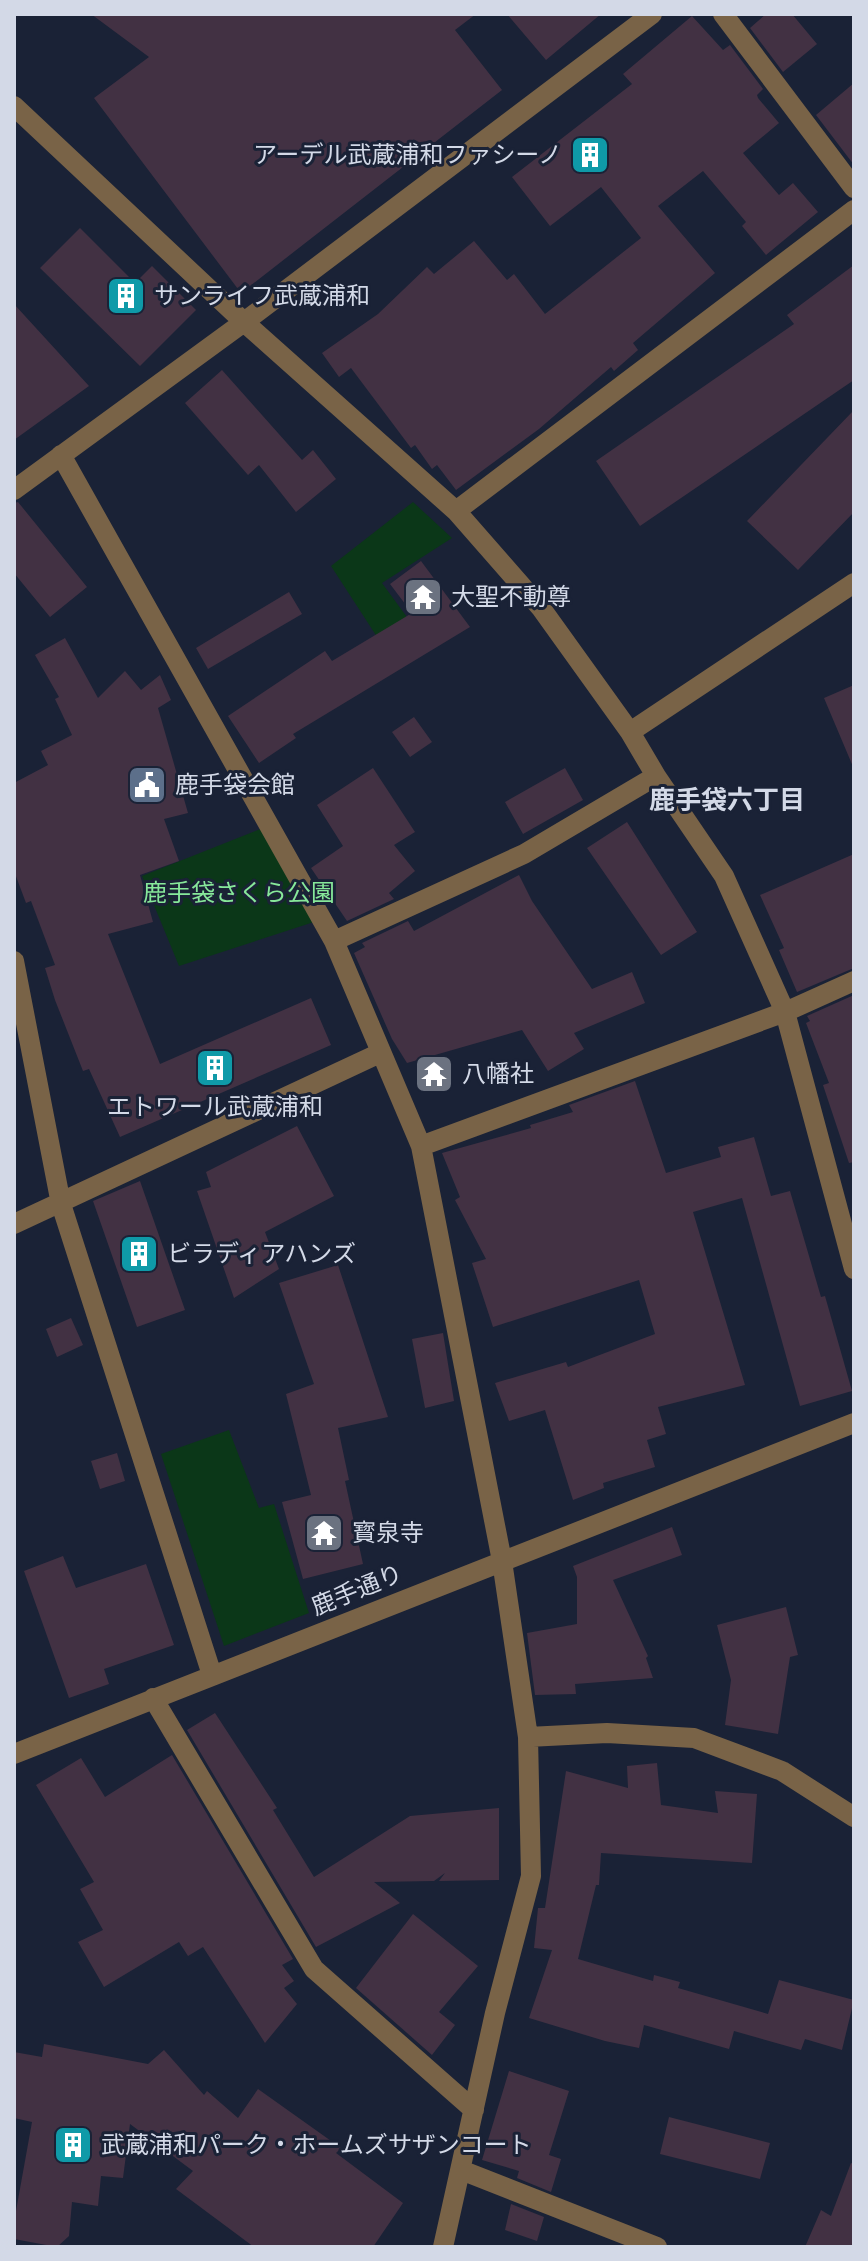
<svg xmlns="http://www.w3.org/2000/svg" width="868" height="2261" viewBox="0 0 868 2261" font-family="Overpass,'Noto Sans JP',sans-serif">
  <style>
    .green { fill: #0b3718 }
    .building { fill: #423143 }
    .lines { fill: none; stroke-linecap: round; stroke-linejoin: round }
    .minor { stroke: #796347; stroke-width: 20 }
    .labels { text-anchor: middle; stroke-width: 6; stroke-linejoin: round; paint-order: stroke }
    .poi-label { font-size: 24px; fill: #d3d9e7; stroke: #1a2236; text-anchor: start }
    .park-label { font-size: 24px; fill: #87e89a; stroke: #1a2236 }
    .street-label { font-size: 24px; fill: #d3d9e7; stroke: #1a2236 }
    .neighbourhood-label { font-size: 26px; font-weight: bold; fill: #d3d9e7; stroke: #1a2236 }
  </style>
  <rect width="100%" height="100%" fill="#1a2236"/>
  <path class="green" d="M 413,502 L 452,538 L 382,583 L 423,639 L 392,660 L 331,566 Z
    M 263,828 L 317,921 L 179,966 L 142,876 Z
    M 229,1430 L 259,1508 L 274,1504 L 309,1613 L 224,1646 L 161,1454 Z"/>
  <path class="building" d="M 91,14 L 476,14 L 455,30 L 502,90 L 241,293 L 94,98 L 149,57 Z
    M 507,14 L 601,14 L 546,60 Z
    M 766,14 L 792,14 L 817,44 L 783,72 L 750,28 Z
    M 692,16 L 723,50 L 730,45 L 763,89 L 757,95 L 758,98 L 779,123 L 743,153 L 779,195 L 793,183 L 818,212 L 766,255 L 742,226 L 746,222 L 703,171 L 658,206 L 715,273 L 633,343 L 638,350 L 614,371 L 611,367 L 539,429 L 456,490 L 437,465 L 432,469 L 415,445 L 411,448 L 351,368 L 339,377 L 322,353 L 378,314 L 427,267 L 434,274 L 474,241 L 507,280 L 514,274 L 545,314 L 641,238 L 601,187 L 550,226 L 512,177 L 632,84 L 623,74 Z
    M 854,83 L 854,165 L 816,115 Z
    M 80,228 L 135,283 L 152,266 L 196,310 L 140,366 L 40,268 Z
    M 854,265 L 854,380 L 640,526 L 596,461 L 794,324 L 787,315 Z
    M 14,304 L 89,386 L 14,440 Z
    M 222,370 L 302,460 L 313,450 L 336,479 L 296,512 L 259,465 L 248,475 L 185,403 Z
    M 854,410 L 854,512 L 798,570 L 747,521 Z
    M 18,502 L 87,587 L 50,617 L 14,573 L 14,503 Z
    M 421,561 L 470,627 L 293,734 L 296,738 L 259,763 L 228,716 L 325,651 L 332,661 L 412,613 L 390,584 Z
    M 289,592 L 302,614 L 208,669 L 196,648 Z
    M 65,638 L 98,698 L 125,671 L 141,690 L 160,675 L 171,700 L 158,708 L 188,813 L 164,819 L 179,861 L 140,875 L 153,922 L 108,934 L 160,1064 L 311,998 L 331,1045 L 120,1137 L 89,1069 L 83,1071 L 55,1000 L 45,968 L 55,965 L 31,901 L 26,903 L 14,871 L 14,783 L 48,765 L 41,751 L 72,735 L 55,699 L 59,697 L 35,655 Z
    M 854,685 L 854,769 L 824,698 Z
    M 414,717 L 432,742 L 410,757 L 392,732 Z
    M 373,768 L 415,832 L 394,845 L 415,871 L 389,893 L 394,899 L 347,921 L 311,868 L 343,846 L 317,805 Z
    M 565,768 L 583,800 L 523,834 L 505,802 Z
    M 627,822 L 697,932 L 661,955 L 587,848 Z
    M 854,854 L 854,968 L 797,992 L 779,950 L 784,948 L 760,895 Z
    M 519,875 L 532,901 L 592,989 L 632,972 L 645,1003 L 574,1033 L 584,1049 L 548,1071 L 522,1030 L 407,1063 L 392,1039 L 354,953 L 365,947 L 362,943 L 408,921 L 414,931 Z
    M 854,995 L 854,1162 L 849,1163 L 823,1085 L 829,1083 L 806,1023 L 810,1021 L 807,1016 Z
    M 635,1081 L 666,1173 L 721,1157 L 718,1147 L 754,1137 L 771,1196 L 790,1191 L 821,1297 L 825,1296 L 852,1391 L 800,1406 L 742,1198 L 693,1212 L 745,1385 L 658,1407 L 666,1434 L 647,1440 L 655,1467 L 603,1483 L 604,1488 L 573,1500 L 545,1410 L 509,1421 L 495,1383 L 566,1362 L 568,1367 L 655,1334 L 639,1280 L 493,1327 L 472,1263 L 486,1259 L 455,1200 L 460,1197 L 442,1153 L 531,1128 L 530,1125 L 573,1112 L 569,1105 Z
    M 297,1126 L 334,1196 L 265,1232 L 279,1269 L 234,1298 L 197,1191 L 211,1187 L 206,1172 Z
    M 140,1181 L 185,1310 L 137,1327 L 93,1201 Z
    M 338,1265 L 388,1417 L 338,1428 L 349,1480 L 345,1481 L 363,1564 L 303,1579 L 282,1502 L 311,1495 L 286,1394 L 314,1384 L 279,1283 Z
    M 71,1318 L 83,1345 L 57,1357 L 46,1329 Z
    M 443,1333 L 454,1401 L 425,1408 L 412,1339 Z
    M 117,1453 L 125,1481 L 100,1489 L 91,1461 Z
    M 672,1527 L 682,1555 L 613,1580 L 648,1656 L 646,1658 L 653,1678 L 575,1684 L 576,1694 L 535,1695 L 527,1633 L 577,1624 L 577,1577 L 573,1566 Z
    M 63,1556 L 76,1588 L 146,1564 L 174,1645 L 104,1669 L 109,1684 L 69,1698 L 24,1571 Z
    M 786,1607 L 798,1655 L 790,1657 L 778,1734 L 725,1725 L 731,1680 L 717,1625 Z
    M 215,1713 L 277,1808 L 273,1810 L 314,1877 L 410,1816 L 499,1808 L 499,1880 L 439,1881 L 445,1873 L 434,1881 L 374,1882 L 400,1903 L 316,1947 L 187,1730 Z
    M 172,1755 L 293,1959 L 282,1965 L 294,1981 L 284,1988 L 297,2004 L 265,2043 L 203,1947 L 188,1956 L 179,1942 L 104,1987 L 78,1942 L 103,1930 L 80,1889 L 94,1882 L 36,1785 L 81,1758 L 105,1797 Z
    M 657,1763 L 661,1805 L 718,1813 L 715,1791 L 757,1794 L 752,1863 L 601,1853 L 599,1885 L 596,1885 L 578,1959 L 653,1981 L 654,1975 L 680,1982 L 678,1988 L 768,2014 L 779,1980 L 854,2000 L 842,2050 L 805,2039 L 801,2050 L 734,2031 L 729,2049 L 644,2025 L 639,2048 L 605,2041 L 529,2018 L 552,1950 L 534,1948 L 538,1908 L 545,1908 L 566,1771 L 628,1788 L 627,1766 Z
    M 413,1914 L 478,1966 L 439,2012 L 455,2025 L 432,2055 L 356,1988 Z
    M 44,2044 L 148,2064 L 164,2050 L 204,2095 L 207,2091 L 238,2118 L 258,2089 L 341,2148 L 336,2153 L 403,2203 L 373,2247 L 254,2247 L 176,2189 L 193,2171 L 130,2124 L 123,2178 L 101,2176 L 98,2206 L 72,2202 L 69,2236 L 57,2247 L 14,2239 L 14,2222 L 32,2122 L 14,2118 L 14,2052 L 42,2057 Z
    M 509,2071 L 569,2091 L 549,2155 L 561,2159 L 551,2192 L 517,2178 L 519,2171 L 482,2160 Z
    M 669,2117 L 770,2143 L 760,2179 L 660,2154 Z
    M 851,2163 L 854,2164 L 854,2247 L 805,2247 L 821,2210 L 831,2216 Z
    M 511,2204 L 544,2217 L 537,2241 L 505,2230 Z"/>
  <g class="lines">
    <path class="minor" d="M 723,14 L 854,188
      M 14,106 L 244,322 L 456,511 L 541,608 L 630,732 L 656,776 L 724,876 L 785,1012 L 854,1269
      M 61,455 L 334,941 L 421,1146 L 502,1561 L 528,1737 L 531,1876 L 495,2013 L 443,2247
      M 14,490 L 244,322 L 652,14
      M 456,511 L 854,210
      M 630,732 L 854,583
      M 334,941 L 524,854 L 656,776
      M 14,961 L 61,1204 L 212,1675
      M 421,1146 L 785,1012 L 854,981
      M 14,1224 L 380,1053
      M 153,1698 L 314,1969 L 474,2110
      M 528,1737 L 607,1733 L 694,1738 L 782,1771 L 854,1817
      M 14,1754 L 854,1423
      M 461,2170 L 657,2247"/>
  </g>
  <defs>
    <symbol id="building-square" viewBox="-11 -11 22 22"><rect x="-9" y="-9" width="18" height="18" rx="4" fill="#0f9aa8" stroke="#1a2236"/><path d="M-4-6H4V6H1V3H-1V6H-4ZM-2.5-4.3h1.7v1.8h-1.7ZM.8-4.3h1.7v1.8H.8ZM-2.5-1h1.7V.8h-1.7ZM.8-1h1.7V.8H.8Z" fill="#fff"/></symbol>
    <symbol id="temple-square" viewBox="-11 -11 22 22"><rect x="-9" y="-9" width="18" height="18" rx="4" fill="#6b7280" stroke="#1a2236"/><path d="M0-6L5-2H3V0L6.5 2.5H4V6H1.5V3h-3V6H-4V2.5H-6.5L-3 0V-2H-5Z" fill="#fff"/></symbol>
    <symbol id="civic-square" viewBox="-11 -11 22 22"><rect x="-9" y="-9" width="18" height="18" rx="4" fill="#5c6f8a" stroke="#1a2236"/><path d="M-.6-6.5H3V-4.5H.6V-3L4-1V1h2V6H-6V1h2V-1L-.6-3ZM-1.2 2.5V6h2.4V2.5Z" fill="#fff"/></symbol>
  </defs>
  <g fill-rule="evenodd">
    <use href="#building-square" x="568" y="133" width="44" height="44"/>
    <use href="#building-square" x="104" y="274" width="44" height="44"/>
    <use href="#temple-square" x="401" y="575" width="44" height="44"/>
    <use href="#civic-square" x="125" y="763" width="44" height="44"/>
    <use href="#building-square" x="193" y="1046" width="44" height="44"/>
    <use href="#temple-square" x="412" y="1052" width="44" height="44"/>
    <use href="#building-square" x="117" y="1232" width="44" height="44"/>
    <use href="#temple-square" x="302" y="1511" width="44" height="44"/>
    <use href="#building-square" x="51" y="2123" width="44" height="44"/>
  </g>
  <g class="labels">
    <g class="poi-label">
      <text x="562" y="163" text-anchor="end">アーデル武蔵浦和ファシーノ</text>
      <text x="154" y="304">サンライフ武蔵浦和</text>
      <text x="451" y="605">大聖不動尊</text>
      <text x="175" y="793">鹿手袋会館</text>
      <text x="462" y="1082">八幡社</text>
      <text x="215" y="1115" text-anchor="middle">エトワール武蔵浦和</text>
      <text x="167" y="1262">ビラディアハンズ</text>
      <text x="352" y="1541">寳泉寺</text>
      <text x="101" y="2153">武蔵浦和パーク・ホームズサザンコート</text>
    </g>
    <g class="park-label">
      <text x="239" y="901">鹿手袋さくら公園</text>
    </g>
    <g class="street-label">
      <text transform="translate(357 1590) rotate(-22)" y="8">鹿手通り</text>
    </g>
    <g class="neighbourhood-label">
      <text x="727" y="809">鹿手袋六丁目</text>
    </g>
  </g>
  <rect width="868" height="2261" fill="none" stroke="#d3d9e7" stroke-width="32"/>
</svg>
